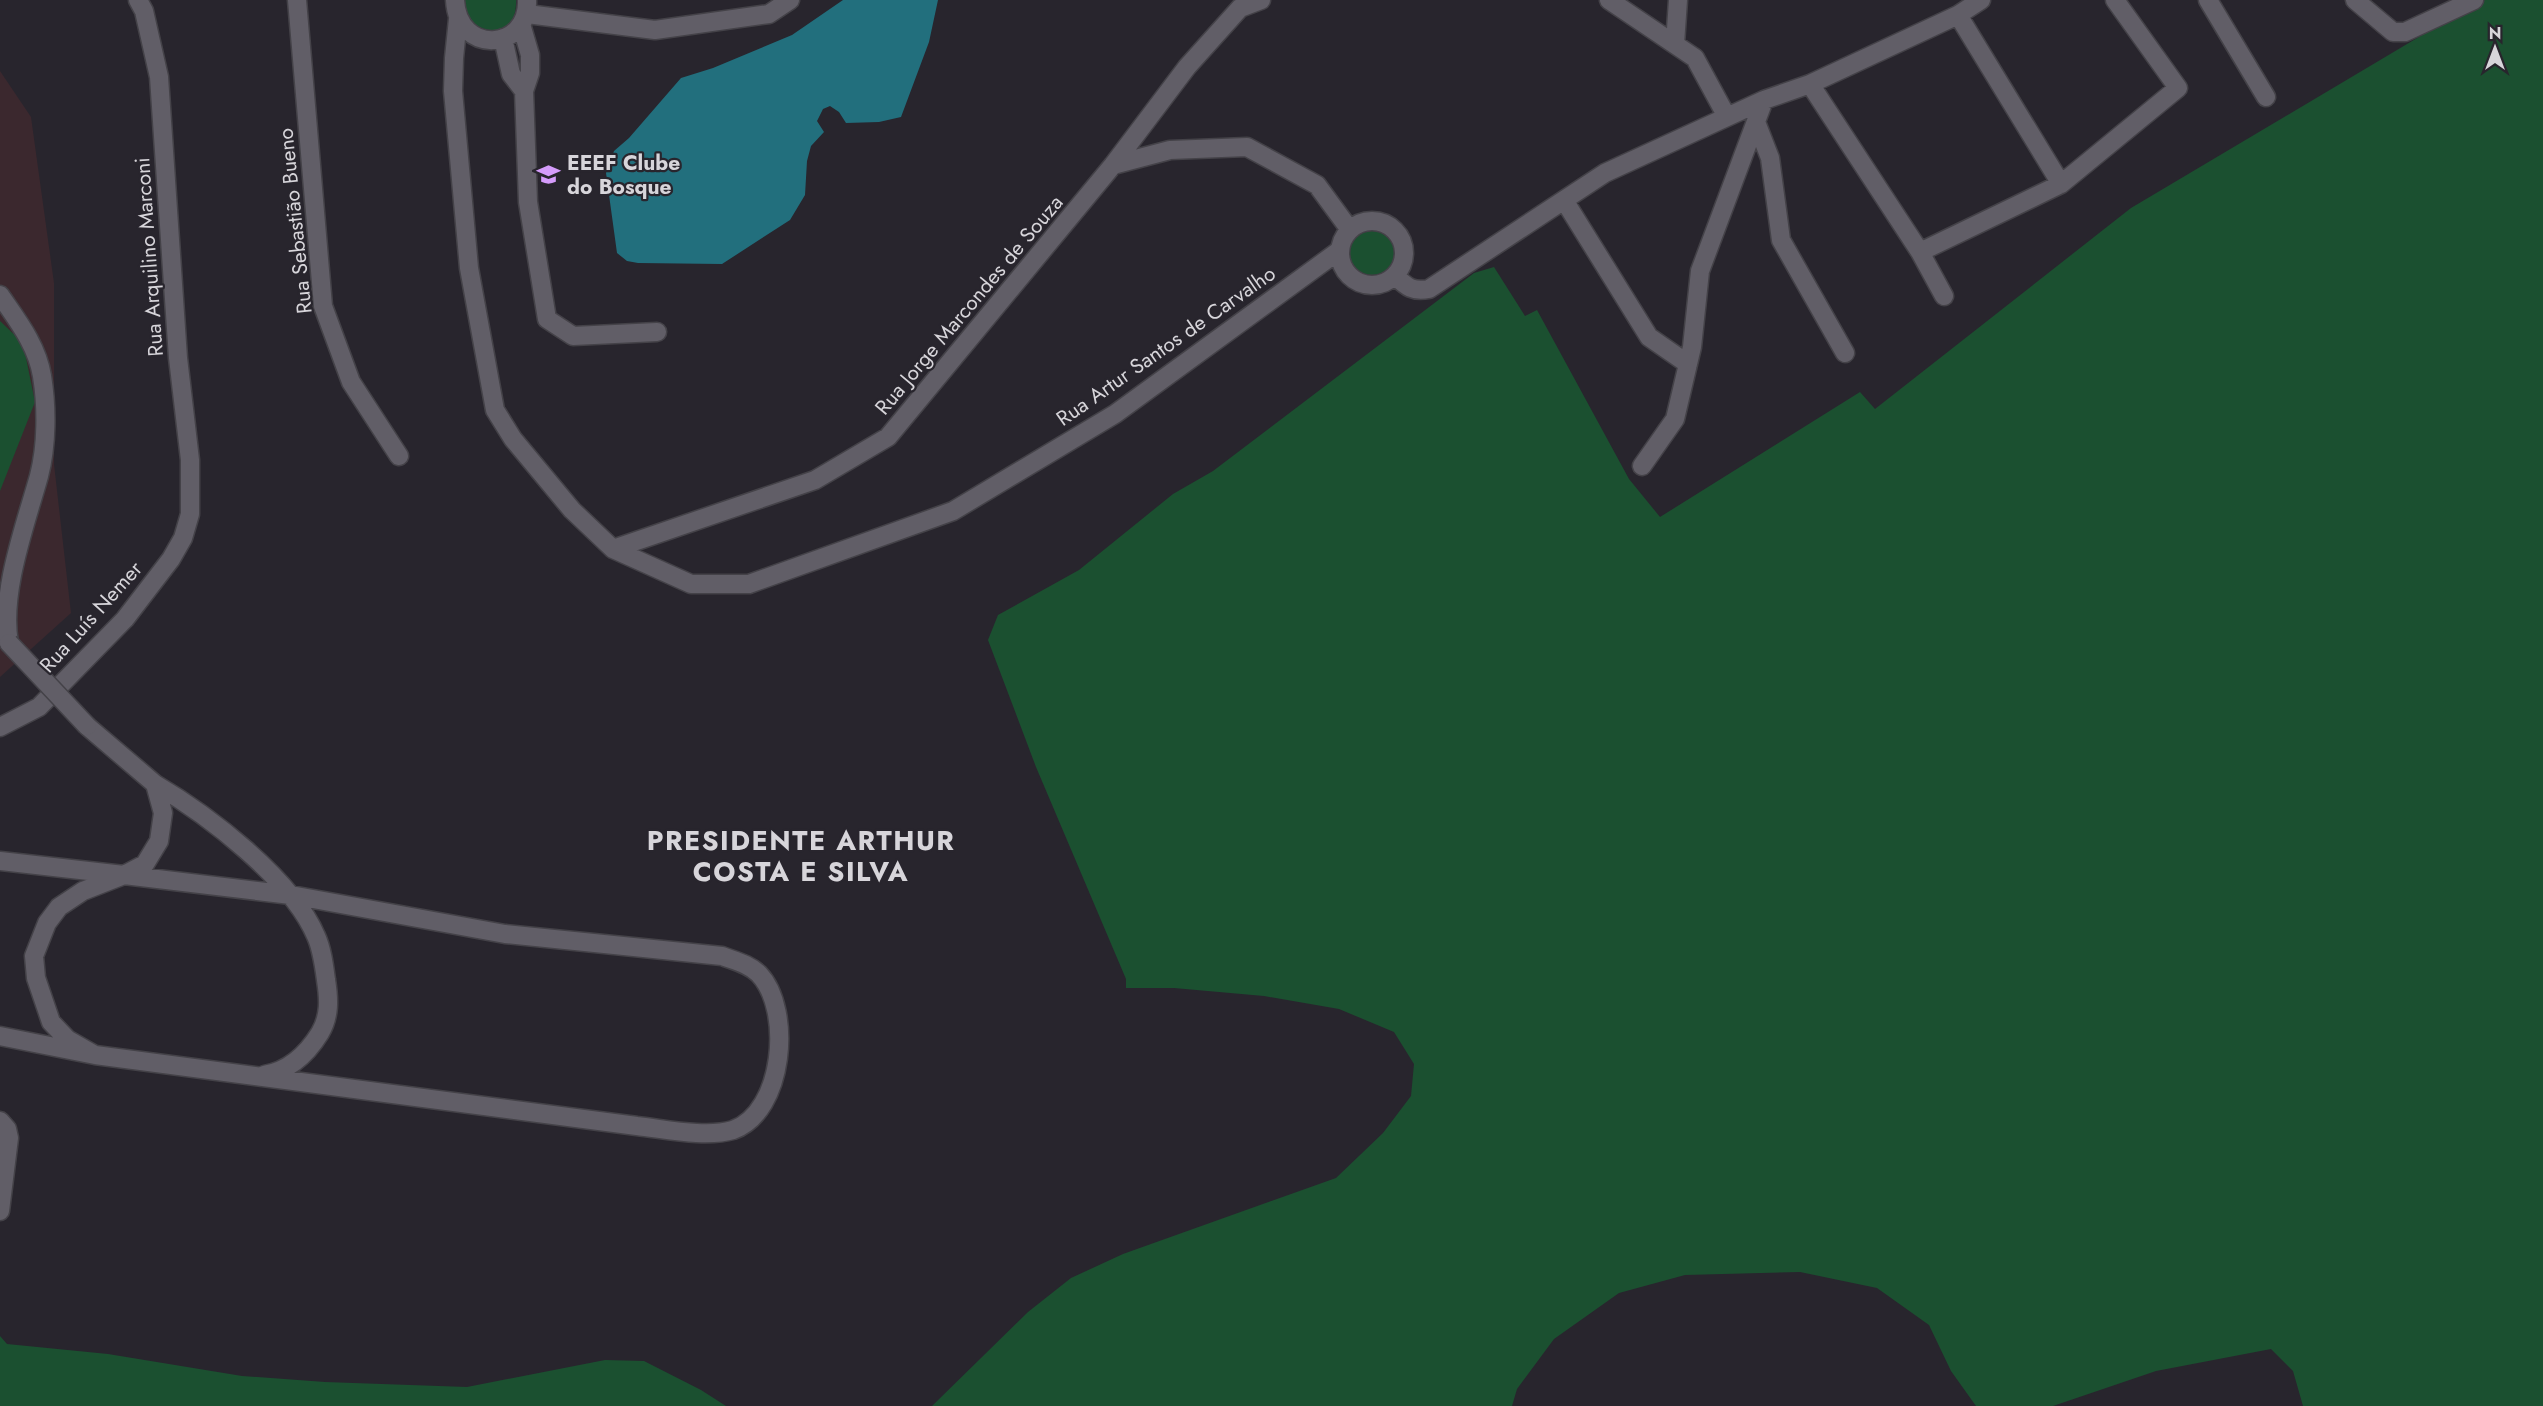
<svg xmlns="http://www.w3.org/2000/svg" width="2543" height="1406" viewBox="0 0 2543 1406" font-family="Jost,sans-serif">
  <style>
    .industrial { fill: #3b282e }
    .green { fill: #1b5030 }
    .water { fill: #226f7d }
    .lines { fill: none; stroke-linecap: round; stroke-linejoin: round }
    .minor-casing { stroke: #444248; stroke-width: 21 }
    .minor { stroke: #615e67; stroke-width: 18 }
    .minor-bridge-casing { stroke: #444248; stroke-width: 21; stroke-linecap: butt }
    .minor-bridge { stroke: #615e67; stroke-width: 18 }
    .labels { text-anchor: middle; stroke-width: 4.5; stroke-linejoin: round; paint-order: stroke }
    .poi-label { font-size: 21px; font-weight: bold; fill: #d7d5da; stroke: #28252d; text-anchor: start }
    .street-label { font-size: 21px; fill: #d7d5da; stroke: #28252d }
    .district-label { font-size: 27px; font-weight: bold; letter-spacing: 1.5px; fill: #d7d5da; stroke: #28252d }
  </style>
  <rect width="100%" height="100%" fill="#28252d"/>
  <path class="industrial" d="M 0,71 L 31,117 L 54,283 L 54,464 L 71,613 L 0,677 Z"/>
  <path class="green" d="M 464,0 L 516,0 C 517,34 492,37 469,21 Z
    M 2485,0 L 2543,0 L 2543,1406 L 2303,1406 L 2293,1371 L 2271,1349 L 2156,1371 L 2053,1406 L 1976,1406 L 1951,1371 L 1929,1325 L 1877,1288 L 1800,1272 L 1685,1275 L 1619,1293 L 1554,1339 L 1517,1389 L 1512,1406 L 932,1406 L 1028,1312 L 1071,1278 L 1123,1254 L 1336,1178 L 1383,1133 L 1411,1096 L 1414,1064 L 1394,1032 L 1339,1009 L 1264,996 L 1174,988 L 1126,988 L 1126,979 L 1036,767 L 988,640 L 998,615 L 1079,570 L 1173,494 L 1213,471 L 1474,273 L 1494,267 L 1525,316 L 1537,310 L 1629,479 L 1660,517 L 1860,392 L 1875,409 L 2131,208 L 2476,3 Z
    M1350 253a22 22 0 1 1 44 0a22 22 0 1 1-44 0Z
    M 0,321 L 23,343 L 35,402 L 0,491 Z
    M 0,1336 L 7,1344 L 108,1354 L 242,1376 L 325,1382 L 467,1387 L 605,1360 L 644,1361 L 701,1390 L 726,1406 L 0,1406 Z"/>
  <path class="water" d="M 843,0 L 938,0 L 929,42 L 901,117 L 879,122 L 846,123 L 839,112 L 830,106 L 823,109 L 817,121 L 824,132 L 811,146 L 807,161 L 805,195 L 790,220 L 722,264 L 638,263 L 627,261 L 617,253 L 606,173 L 614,151 L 629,138 L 681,78 L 713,68 L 792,35 Z"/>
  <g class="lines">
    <defs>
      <path id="minor" d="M 297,0 L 323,306 L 351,382 L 399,456
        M 455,0 C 458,56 529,51 527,0
        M 1609,0 L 1695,58 L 1727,117
        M 2208,0 L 2266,97
        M 2355,0 L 2393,32 L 2405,32 L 2474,0
        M 527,14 L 655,30 L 769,14 L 790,0
        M 1958,15 L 2061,184
        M 458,19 L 454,58 L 453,91 L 469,268 L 495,410 L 513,439 L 572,510 L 613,549 L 691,584 L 749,584 L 953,511 L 1115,414 L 1340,250
        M 521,24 L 530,55 L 530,73 L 524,91 L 528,202 L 547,319 L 573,336 L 657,332
        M 503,38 L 511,74 L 524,91
        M 1675,44 L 1678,0
        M 1810,84 L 1920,252 L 1944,296
        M 1756,122 L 1770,158 L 1781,240 L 1845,353
        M 1113,165 L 1170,150 L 1247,147 L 1317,185 L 1350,230
        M 1564,200 L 1649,337 L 1688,364
        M1340 253a32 32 0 1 1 64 0a32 32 0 1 1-64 0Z
        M 1920,252 L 2061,184 L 2178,88 L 2115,0
        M 1395,276 C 1407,287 1412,292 1429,289 L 1605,173 L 1764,100 L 1810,84 L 1958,15 L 1981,0
        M 0,295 C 17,320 37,345 42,376 C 47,407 47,445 39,476 C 25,526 0,593 9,643
        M 1642,466 L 1675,419 L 1692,347 L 1700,271 L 1764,100
        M 613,549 L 815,480 L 888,437 L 1113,165 L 1187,67 L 1240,8 L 1261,0
        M 0,727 L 39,707 L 125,619 L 171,559 L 183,538 L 190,514 L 190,460 L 178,358 L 159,77 L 144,11 L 138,0
        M 155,784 C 208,815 292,879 316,936 C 322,949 324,965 326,980 C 329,999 330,1016 320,1033 C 307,1054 289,1071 264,1075
        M 0,861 L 124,875 L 145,864 L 159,841 L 163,813 L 155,784 L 87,726
        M 0,1036 L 95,1055 L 637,1126 C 665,1129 706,1138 733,1130 C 784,1112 793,1010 759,974 C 749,964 735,961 722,956 L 505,934 L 291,895 L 124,875 L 83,891 L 59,907 L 47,923 L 34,956 L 36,978 L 51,1022 L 67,1039 L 95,1055
        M 0,1121 L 7,1129 L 9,1138 L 0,1211"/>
    </defs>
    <use href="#minor" class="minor-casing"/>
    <use href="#minor" class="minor"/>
    <defs>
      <path id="minor-bridge" d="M 9,643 L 87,726"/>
    </defs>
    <use href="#minor-bridge" class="minor-bridge-casing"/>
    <use href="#minor-bridge" class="minor-bridge"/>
  </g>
  <defs>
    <symbol id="school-bare" viewBox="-9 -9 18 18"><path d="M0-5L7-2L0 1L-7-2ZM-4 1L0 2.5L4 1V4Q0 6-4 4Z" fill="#d59cfb" stroke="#28252d" stroke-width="2.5" paint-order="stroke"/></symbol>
  </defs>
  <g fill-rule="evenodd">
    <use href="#school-bare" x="532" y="158" width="33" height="33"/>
  </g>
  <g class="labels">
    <g class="poi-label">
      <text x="567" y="170">EEEF Clube<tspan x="567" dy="24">do Bosque</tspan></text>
    </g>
    <g class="street-label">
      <text transform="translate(295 221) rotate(-96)" y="7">Rua Sebastião Bueno</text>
      <text transform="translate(149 257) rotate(-94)" y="7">Rua Arquilino Marconi</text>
      <text transform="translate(969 305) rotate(-50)" y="7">Rua Jorge Marcondes de Souza</text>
      <text transform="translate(1166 346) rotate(-35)" y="7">Rua Artur Santos de Carvalho</text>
      <text transform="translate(91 617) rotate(-48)" y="7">Rua Luís Nemer</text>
    </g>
    <g class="district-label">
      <text x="801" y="850">PRESIDENTE ARTHUR<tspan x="801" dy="31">COSTA E SILVA</tspan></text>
    </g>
  </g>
  <g transform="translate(2495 48)" stroke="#28252d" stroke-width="4.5" paint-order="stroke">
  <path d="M0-4.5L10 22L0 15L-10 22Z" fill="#d7d5da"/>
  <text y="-9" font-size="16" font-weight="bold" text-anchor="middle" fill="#d7d5da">N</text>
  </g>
</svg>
